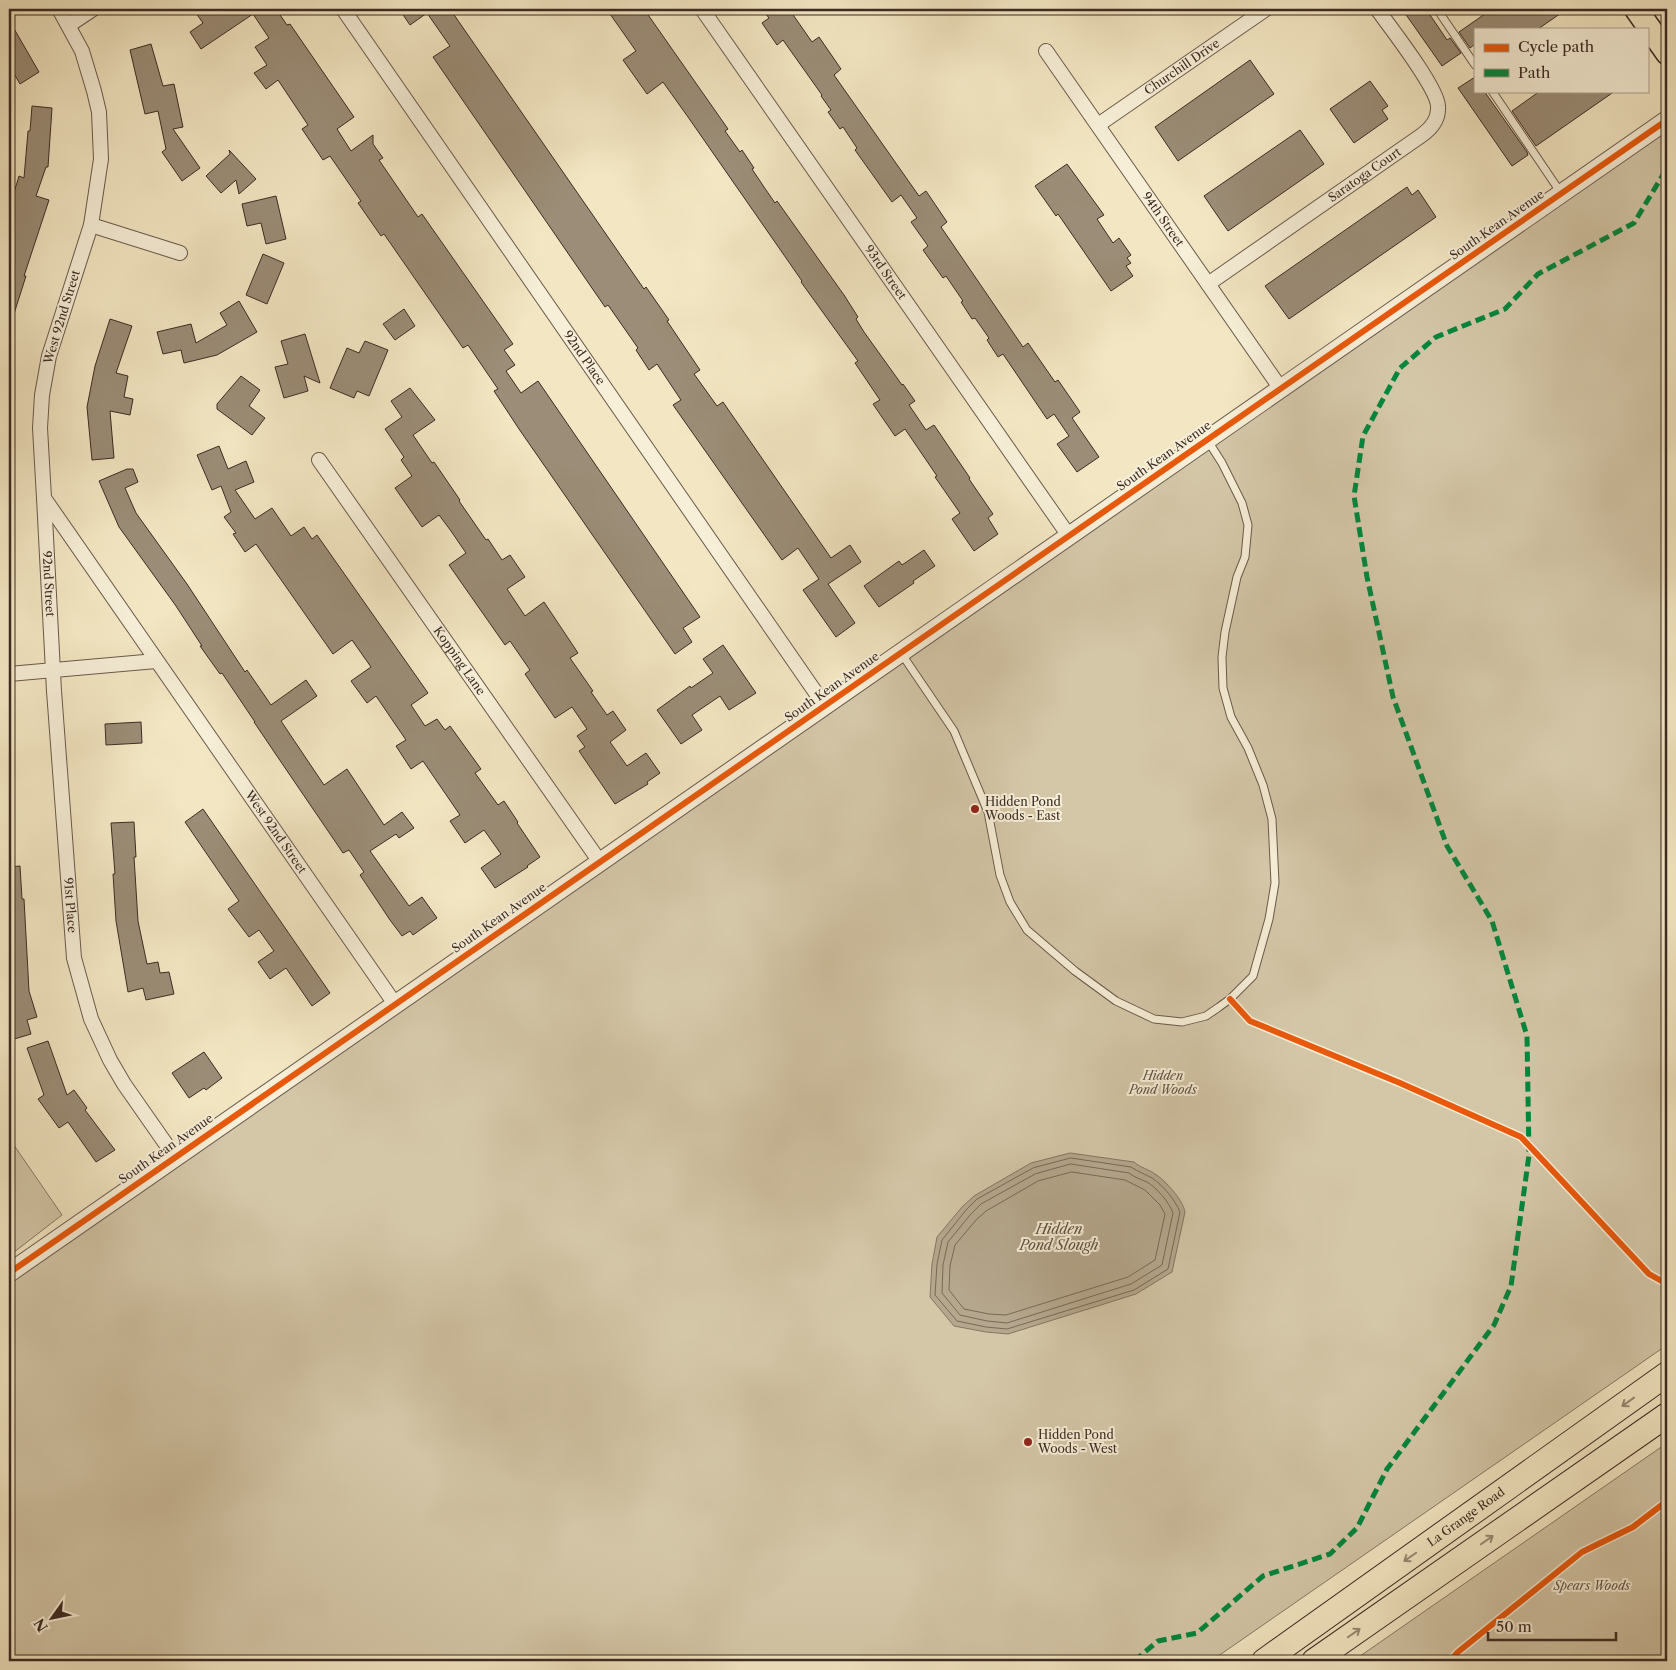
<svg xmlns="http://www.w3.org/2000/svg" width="1676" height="1670" viewBox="0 0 1676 1670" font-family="'Libre Caslon Text',serif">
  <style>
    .green { fill: #d4c7a8; stroke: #887966 }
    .water { fill: #b5a78d; stroke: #857563 }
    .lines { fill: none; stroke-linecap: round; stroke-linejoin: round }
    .shore { stroke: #786958; stroke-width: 1 }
    .building { fill: #9b8d77; stroke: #3c2b24 }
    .service-casing { stroke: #6a5a4c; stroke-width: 9 }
    .minor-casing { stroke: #6a5a4c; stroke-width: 16 }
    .tertiary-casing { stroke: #6a5a4c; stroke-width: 20 }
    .primary-casing { stroke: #3c2b24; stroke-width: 25 }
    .trunk-casing { stroke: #3c2b24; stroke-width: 26 }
    .service { stroke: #f7efd8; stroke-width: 7 }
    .minor { stroke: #f7efd8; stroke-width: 14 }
    .tertiary { stroke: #f7efd8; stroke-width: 18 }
    .primary { stroke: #f3e7c3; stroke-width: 22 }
    .trunk { stroke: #f3e7c3; stroke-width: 24 }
    .quiet { stroke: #00873e; stroke-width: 5; stroke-dasharray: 10 5; stroke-linecap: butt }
    .cycleway-casing { stroke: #f7efd8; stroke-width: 9 }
    .cycleway { stroke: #e8590c; stroke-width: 6 }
    .oneway { stroke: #988974 }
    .poi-dot { fill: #8f2418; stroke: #f7efd8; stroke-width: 2 }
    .labels { text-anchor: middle; stroke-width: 4; stroke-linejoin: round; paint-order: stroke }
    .street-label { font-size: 12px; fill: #3c2b24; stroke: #f7efd8 }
    .poi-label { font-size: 12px; fill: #3c2b24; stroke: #f7efd8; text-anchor: start }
    .park-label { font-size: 12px; font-style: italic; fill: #625245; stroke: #f7efd8 }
    .water-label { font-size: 14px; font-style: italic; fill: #605044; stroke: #f7efd8 }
  </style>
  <rect width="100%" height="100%" fill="#f3e7c3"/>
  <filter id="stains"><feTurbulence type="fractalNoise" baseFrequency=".004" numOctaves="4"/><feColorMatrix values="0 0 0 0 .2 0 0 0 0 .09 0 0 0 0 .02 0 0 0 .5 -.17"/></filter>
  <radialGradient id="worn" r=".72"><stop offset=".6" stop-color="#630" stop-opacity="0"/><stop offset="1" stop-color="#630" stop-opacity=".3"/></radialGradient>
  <path class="green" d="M 1667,117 L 1667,1345 L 1211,1661 L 9,1661 L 9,1275 Z
    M 9,1138 L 62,1215 L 9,1256 Z
    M 1667,1443 L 1667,1661 L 1353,1661 Z"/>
  <path class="water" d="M 1070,1153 L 1134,1162 C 1141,1168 1148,1169 1155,1174 C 1165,1180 1183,1200 1185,1212 L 1172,1272 L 1136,1294 L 1008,1334 L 986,1332 L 954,1326 L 930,1297 L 932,1264 L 937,1237 L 962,1207 L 974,1196 L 1031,1163 Z"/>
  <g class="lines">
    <path class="shore" d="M 1071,1158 L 1131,1167 C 1138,1172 1145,1174 1152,1178 C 1163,1185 1175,1200 1180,1212 L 1168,1269 L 1134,1290 L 1007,1329 L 986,1327 L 957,1321 L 935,1295 L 937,1264 L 942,1240 L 966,1210 L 977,1199 L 1033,1168 Z
      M 1071,1164 L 1129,1173 C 1134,1177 1140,1179 1147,1182 C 1157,1188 1169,1202 1173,1213 L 1162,1265 L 1131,1284 L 1007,1323 L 987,1321 L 960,1315 L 942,1293 L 943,1265 L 948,1242 L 970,1215 L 981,1204 L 1035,1174 Z
      M 1072,1172 L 1125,1180 L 1145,1190 L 1160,1205 L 1165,1214 L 1155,1260 L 1128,1277 L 1006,1315 L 989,1314 L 964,1309 L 949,1290 L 950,1266 L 955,1245 L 976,1220 L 986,1211 L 1038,1181 Z"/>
  </g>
  <path class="building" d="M 193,9 L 276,9 L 287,25 L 290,24 L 354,117 L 337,129 L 351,151 L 373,135 L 373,144 L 383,158 L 379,160 L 418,217 L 422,214 L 513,344 L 504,350 L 515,365 L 506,371 L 521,393 L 538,381 L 700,617 L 683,628 L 692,642 L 675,654 L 519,429 L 494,391 L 498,389 L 468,345 L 463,348 L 384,234 L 381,236 L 358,203 L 361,201 L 330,156 L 323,160 L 302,129 L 308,125 L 278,80 L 266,89 L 254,73 L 267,65 L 255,47 L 269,38 L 253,14 L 201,49 L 190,32 L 203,23 Z
    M 399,9 L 450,9 L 644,289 L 646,287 L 669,320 L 667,321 L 700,370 L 694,374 L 717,406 L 723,402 L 831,558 L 850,545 L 861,562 L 828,584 L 855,623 L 836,637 L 803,590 L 819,579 L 798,548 L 782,560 L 673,405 L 681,400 L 657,364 L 649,370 L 636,350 L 638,348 L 608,305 L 605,307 L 433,57 L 450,46 L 427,13 L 410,25 Z
    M 618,9 L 644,9 L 728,129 L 725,131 L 740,152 L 742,150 L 754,168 L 752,169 L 764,187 L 775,203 L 777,201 L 844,295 L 858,317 L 856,319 L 864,332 L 902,385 L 903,384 L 915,401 L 909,405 L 926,430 L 934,425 L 970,478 L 969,479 L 993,514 L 988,518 L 998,534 L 974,551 L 952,519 L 960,513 L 935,477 L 937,476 L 905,429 L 895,436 L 873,404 L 880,400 L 855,363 L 858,361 L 801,282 L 802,281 L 688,117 L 663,82 L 647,94 L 623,60 L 636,51 L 610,14 Z
    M 762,9 L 789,9 L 812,42 L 819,37 L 841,69 L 834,75 L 919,196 L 926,191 L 947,222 L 941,227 L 1023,347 L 1028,343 L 1055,382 L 1058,380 L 1080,412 L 1072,418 L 1099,457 L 1077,472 L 1057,444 L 1069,436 L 1054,414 L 1047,419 L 1003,354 L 998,357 L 987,340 L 989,338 L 975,318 L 972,319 L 961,302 L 963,301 L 946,276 L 943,278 L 923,250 L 928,246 L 911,222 L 917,218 L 901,195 L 892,202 L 855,150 L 857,148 L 843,127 L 840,129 L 828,112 L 831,110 L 821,96 L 822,95 L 783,40 L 777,45 L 762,23 L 769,18 Z
    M 1402,9 L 1426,9 L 1447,40 L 1450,38 L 1461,53 L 1442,66 Z
    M 1492,9 L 1567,9 L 1538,29 L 1475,29 L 1475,44 L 1470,48 L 1459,32 Z
    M 9,20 L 39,72 L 20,84 L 9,65 Z
    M 151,44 L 163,86 L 174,84 L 183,127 L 173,129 L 200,168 L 182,181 L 162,152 L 166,149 L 158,111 L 145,114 L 130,50 Z
    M 1250,60 L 1274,94 L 1178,161 L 1155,127 Z
    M 1475,77 L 1475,91 L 1484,91 L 1527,152 L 1528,155 L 1512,166 L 1458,88 Z
    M 1370,81 L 1388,106 L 1382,110 L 1388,119 L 1354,143 L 1330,109 Z
    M 1540,91 L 1615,91 L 1536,146 L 1512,111 Z
    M 32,106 L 52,108 L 48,167 L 46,167 L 36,196 L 49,200 L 24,276 L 26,276 L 12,320 L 9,320 L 9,209 L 19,176 L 24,178 L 28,131 L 30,131 Z
    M 1300,130 L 1324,164 L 1228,231 L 1204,196 Z
    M 229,150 L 256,179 L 239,194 L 236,180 L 221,193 L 206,176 L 230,154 Z
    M 1067,164 L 1104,215 L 1097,219 L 1113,243 L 1119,238 L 1131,255 L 1127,258 L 1131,263 L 1126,266 L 1133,276 L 1111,291 L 1058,214 L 1056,216 L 1035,186 Z
    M 1407,187 L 1412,195 L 1418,190 L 1436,217 L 1289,319 L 1265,286 Z
    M 276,196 L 286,239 L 266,244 L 261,223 L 247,226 L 242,204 Z
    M 263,254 L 284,263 L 267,304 L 246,295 Z
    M 239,301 L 257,332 L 217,355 L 184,363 L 181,350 L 163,354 L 157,332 L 191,324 L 196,343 L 227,325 L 220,313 Z
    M 404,309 L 415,326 L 395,340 L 383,324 Z
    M 110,319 L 132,326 L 116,373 L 128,376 L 124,397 L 133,399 L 130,415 L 110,411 L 114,458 L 92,460 L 87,407 L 95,366 Z
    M 305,334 L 320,383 L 304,376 L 308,391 L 284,398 L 275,367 L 288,364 L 281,341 Z
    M 365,341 L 388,350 L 369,396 L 357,391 L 354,398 L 330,388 L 347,348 L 359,353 Z
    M 241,376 L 260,390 L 249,406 L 265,418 L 252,435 L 217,409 L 217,404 Z
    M 410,388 L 435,420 L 413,435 L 432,463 L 434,462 L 460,500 L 459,501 L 486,540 L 488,539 L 502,560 L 510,555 L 525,577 L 507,589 L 525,616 L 544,602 L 578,653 L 570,658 L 593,691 L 591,692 L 607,715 L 613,711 L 626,730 L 610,742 L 627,766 L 646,753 L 660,773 L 647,782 L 648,784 L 615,804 L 579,751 L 585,747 L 577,736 L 587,729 L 572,707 L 555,718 L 525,674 L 530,670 L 510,641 L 505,645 L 449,565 L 466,553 L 451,531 L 439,515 L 422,527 L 395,488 L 412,476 L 401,460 L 404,457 L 385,429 L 402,417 L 391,401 Z
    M 219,446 L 228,469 L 246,461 L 254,482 L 235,490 L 255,519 L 272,508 L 291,536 L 304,527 L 312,539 L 317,535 L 428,693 L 411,705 L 425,726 L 437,719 L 445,730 L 450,726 L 481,769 L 475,773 L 498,805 L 504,801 L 518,822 L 517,823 L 540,857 L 527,866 L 528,867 L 495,888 L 481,868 L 501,854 L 484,830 L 465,843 L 450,821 L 460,815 L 423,761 L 411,769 L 396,746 L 406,740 L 376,696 L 367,703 L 351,681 L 371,667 L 352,640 L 333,654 L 256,544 L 245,552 L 233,534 L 236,533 L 224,517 L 231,512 L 221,486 L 212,490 L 197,455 Z
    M 127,469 L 133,469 L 138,482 L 125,488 L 136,513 L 187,584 L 245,672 L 247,670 L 271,705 L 306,680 L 317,696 L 281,721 L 324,785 L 347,769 L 384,825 L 402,812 L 414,828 L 399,838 L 396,834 L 370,851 L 409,906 L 422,897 L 437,918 L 413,935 L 410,931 L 402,936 L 390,920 L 360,875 L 364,872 L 349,850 L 343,853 L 279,759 L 254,722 L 255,722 L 222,673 L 220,674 L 200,646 L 202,646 L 176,606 L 119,527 L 99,481 Z
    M 924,550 L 935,566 L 913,581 L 914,583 L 879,607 L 864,586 L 899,561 L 902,565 Z
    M 723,645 L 756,693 L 729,710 L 720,696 L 692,715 L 702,730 L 681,744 L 657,710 L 690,686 L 691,688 L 713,673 L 703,659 Z
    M 141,722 L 142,743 L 106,745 L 105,724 Z
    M 203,809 L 330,993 L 312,1006 L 286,968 L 270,979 L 258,962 L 274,951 L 259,930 L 249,937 L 228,909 L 239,901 L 185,822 Z
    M 134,822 L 136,857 L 134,857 L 138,921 L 147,964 L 158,962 L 160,973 L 169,972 L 174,994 L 146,1000 L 143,988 L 128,992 L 116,921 L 113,874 L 115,874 L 111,823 Z
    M 20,866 L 22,899 L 24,899 L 29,991 L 37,1017 L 27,1020 L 31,1034 L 11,1040 L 9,1033 L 9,867 Z
    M 48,1041 L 67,1095 L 74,1090 L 87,1108 L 85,1110 L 115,1150 L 96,1162 L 68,1122 L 59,1128 L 38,1099 L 44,1095 L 27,1048 Z
    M 204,1052 L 222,1078 L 206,1090 L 204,1088 L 189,1098 L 172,1073 Z"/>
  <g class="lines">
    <defs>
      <path id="service" d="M 1437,9 L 1475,65
        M 1492,91 L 1561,193
        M 901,653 L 954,731 L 988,812 L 1000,875 L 1010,902 L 1027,930 L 1075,971 L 1116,1001 L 1154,1019 L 1182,1022 L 1206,1016 L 1219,1007 L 1230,999 L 1253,976 L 1269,919 L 1275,883 L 1272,819 L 1263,785 L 1248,748 L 1231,717 L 1223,688 L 1222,657 L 1225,632 L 1237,577 L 1245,557 L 1248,525 L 1242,503 L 1222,463 L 1208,441"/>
      <g id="minor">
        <path id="s1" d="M 59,9 L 82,51 L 94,91 L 99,112 L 101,159 L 91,225 L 49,356 L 42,395 L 40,428 L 44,498 L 395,1004"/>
        <path id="s2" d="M 343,9 L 825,706"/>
        <path id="s3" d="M 702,9 L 1069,536"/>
        <path d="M 69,25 L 93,9"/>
        <path id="s4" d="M 1046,51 L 1281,389"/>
        <path id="s5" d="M 1098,125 L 1266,9"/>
        <path d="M 91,225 L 180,253"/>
        <path id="s6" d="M 1208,284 L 1422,135 C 1432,128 1439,118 1438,106 C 1437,87 1390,27 1377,9"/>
        <path id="s7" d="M 319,460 L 600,862"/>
        <path id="s8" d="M 44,498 L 54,691 L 74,958 L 91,1019 L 110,1060 L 124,1084 L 175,1157"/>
        <path d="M 9,674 L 156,661"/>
      </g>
      <path id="tertiary" d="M 9,1273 L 1667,120"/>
      <path id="primary" d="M 1636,9 L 1667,53"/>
      <g id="trunk">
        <path id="s9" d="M 1264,1661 L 1667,1374"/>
        <path d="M 1314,1661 L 1667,1415"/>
      </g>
    </defs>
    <use href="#service" class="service-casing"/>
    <use href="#minor" class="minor-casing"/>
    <use href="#tertiary" class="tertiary-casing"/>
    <use href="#primary" class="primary-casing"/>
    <use href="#trunk" class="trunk-casing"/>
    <use href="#service" class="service"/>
    <use href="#minor" class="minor"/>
    <use href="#tertiary" class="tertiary"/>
    <use href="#primary" class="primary"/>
    <use href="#trunk" class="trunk"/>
    <path class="quiet" d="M 1134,1661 L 1158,1641 L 1197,1633 L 1263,1576 L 1330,1554 L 1357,1528 L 1387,1469 L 1494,1325 L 1511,1286 L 1529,1155 L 1527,1036 L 1492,921 L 1447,846 L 1393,697 L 1367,577 L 1354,496 L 1363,436 L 1400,368 L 1436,337 L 1505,309 L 1538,274 L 1634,223 L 1667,168"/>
    <defs>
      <path id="cycleway" d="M 1230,999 L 1250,1021 L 1400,1083 L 1521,1137 L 1649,1274 L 1667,1284
        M 9,1273 L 1667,120
        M 1450,1661 L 1458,1652 L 1582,1552 L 1633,1527 L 1667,1501"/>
    </defs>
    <use href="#cycleway" class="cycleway-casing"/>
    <use href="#cycleway" class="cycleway"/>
  </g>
  <defs><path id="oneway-shaft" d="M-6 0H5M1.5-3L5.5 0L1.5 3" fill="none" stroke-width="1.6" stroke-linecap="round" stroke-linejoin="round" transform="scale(1.25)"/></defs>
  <g class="oneway">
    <use href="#oneway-shaft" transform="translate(1628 1402) rotate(144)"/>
    <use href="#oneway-shaft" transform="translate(1487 1540) rotate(-35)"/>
    <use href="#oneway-shaft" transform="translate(1410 1557) rotate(145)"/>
    <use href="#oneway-shaft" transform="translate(1354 1633) rotate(-35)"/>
  </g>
  <g class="poi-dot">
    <circle cx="975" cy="809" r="5"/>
    <circle cx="1028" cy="1442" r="5"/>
  </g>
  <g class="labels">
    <g class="street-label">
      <text dy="4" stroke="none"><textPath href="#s5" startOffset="102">Churchill Drive</textPath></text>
      <text dy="4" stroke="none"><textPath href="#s6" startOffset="191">Saratoga Court</textPath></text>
      <text dy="4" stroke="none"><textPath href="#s4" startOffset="205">94th Street</textPath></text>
      <text transform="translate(1497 225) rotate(-35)" y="4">South Kean Avenue</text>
      <text dy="4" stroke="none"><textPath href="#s3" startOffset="321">93rd Street</textPath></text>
      <text transform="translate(62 317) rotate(-73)" y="4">West 92nd Street</text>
      <text dy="4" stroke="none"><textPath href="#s2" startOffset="424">92nd Place</textPath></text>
      <text transform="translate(1164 456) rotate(-35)" y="4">South Kean Avenue</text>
      <text dy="4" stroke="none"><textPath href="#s8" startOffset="86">92nd Street</textPath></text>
      <text dy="4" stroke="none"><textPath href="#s7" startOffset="245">Kopping Lane</textPath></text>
      <text transform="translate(832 687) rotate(-35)" y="4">South Kean Avenue</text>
      <text dy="4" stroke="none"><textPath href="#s1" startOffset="912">West 92nd Street</textPath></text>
      <text dy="4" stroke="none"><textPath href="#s8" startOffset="408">91st Place</textPath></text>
      <text transform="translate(499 918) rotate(-35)" y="4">South Kean Avenue</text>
      <text transform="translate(166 1149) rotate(-35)" y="4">South Kean Avenue</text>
      <text dy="4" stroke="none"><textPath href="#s9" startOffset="248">La Grange Road</textPath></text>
    </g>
    <g class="poi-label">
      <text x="985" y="806">Hidden Pond<tspan x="985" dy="14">Woods - East</tspan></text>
      <text x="1038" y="1439">Hidden Pond<tspan x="1038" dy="14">Woods - West</tspan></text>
    </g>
    <g class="park-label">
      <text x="1163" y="1080">Hidden<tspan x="1163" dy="14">Pond Woods</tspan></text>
      <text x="1592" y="1590">Spears Woods</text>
    </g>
    <g class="water-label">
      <text x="1059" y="1234">Hidden<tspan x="1059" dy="16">Pond Slough</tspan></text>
    </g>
  </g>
  <rect width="1676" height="1670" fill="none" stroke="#f3e7c3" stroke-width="30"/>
  <rect x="10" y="10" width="1656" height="1650" fill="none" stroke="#3c2b24" stroke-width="2.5"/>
  <rect x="15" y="15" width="1646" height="1640" fill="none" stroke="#3c2b24"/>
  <rect x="1474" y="28" width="175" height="65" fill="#f7efd8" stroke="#aca190"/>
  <rect x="1484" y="44" width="25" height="8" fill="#e8590c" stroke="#aca190"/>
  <text x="1518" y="52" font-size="15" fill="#3c2b24">Cycle path</text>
  <rect x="1484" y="69" width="25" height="8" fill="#00873e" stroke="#aca190"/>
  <text x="1518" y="78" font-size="15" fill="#3c2b24">Path</text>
  <g transform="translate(52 1618) rotate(237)" stroke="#f7efd8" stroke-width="4" paint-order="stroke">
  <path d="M0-4L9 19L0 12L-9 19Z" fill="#3c2b24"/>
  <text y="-8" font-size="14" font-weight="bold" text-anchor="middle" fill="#3c2b24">N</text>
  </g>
  <path d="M1488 1632v8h128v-8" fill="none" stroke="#3c2b24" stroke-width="2.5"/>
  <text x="1496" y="1632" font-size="15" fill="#3c2b24" stroke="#f7efd8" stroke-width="4" paint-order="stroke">50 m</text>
  <rect width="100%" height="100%" filter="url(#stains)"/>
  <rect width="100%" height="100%" fill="url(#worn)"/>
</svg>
